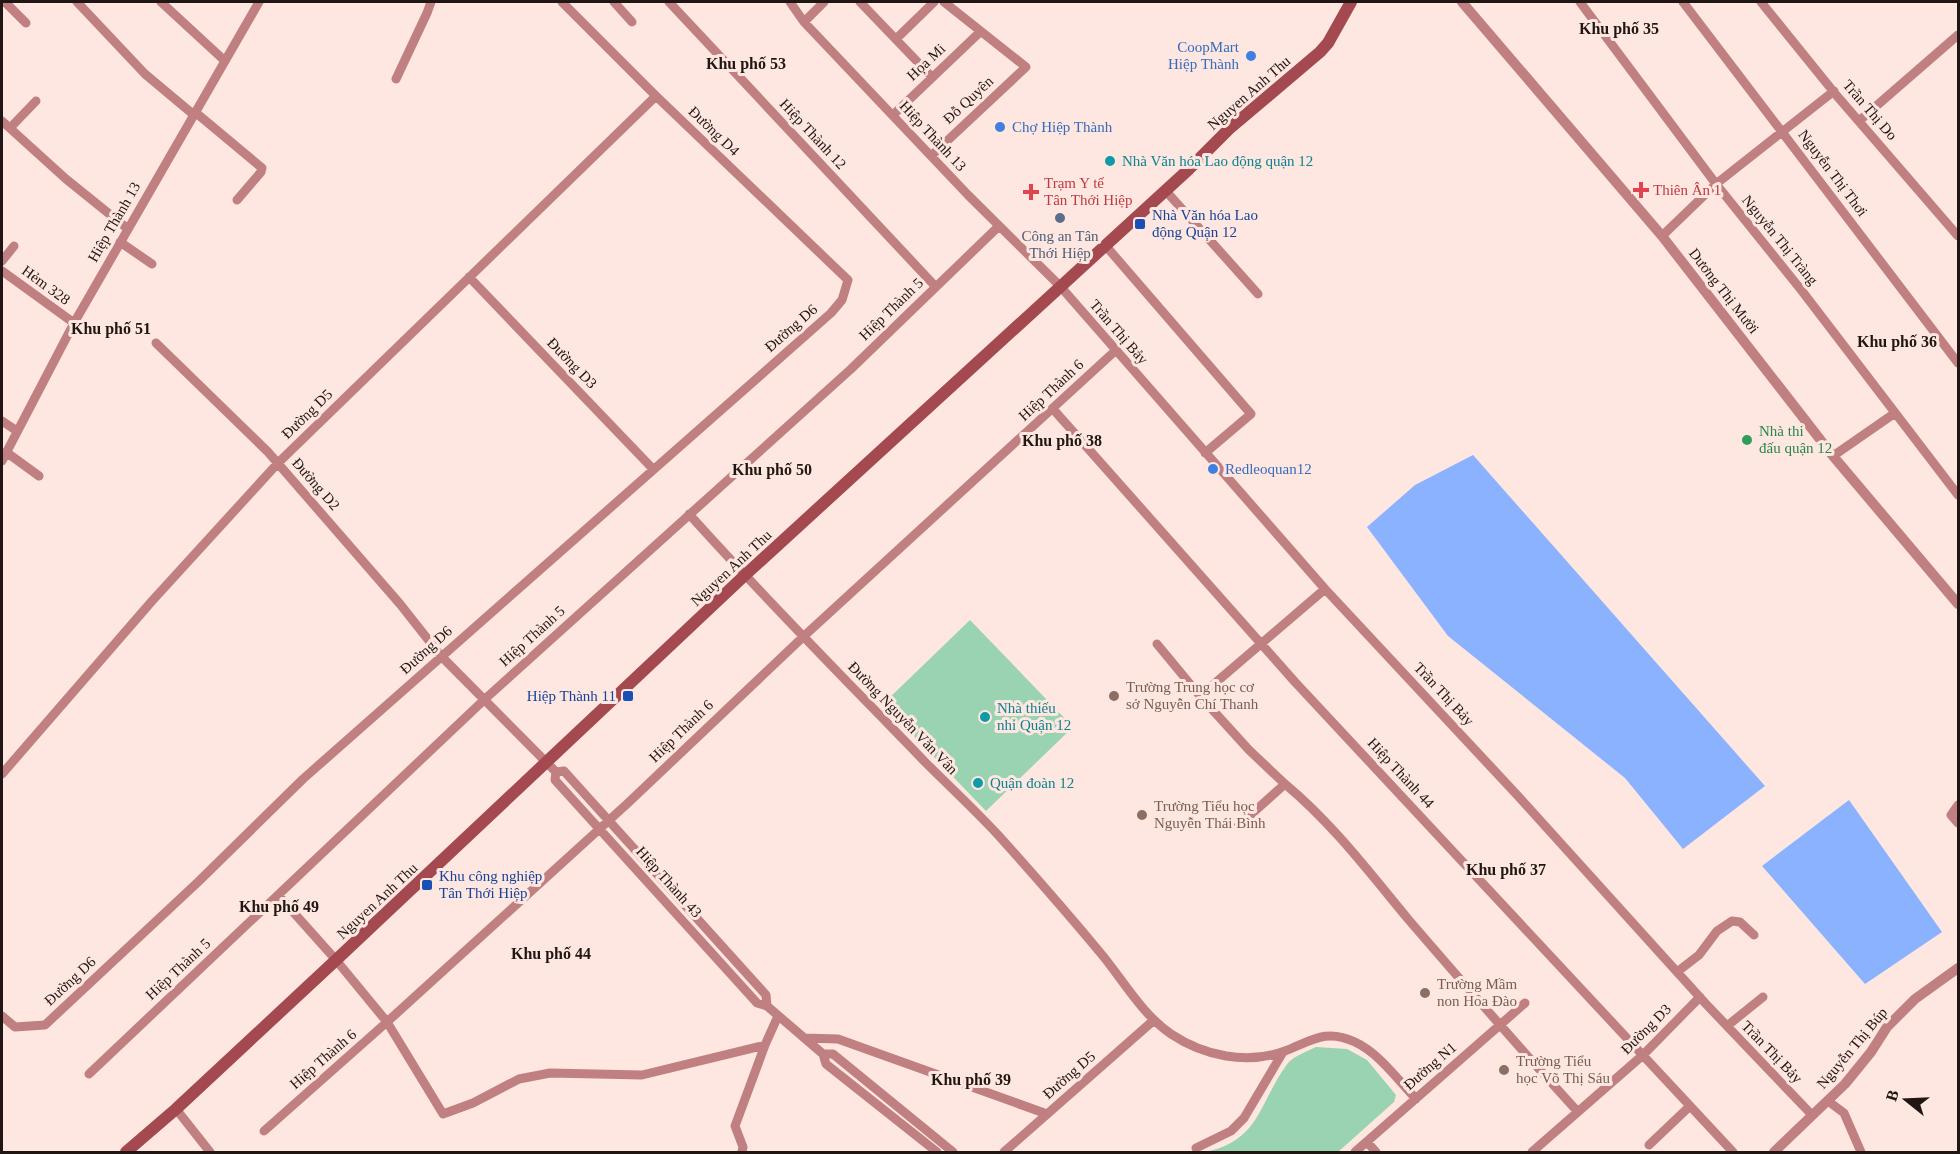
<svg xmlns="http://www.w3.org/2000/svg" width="1960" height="1154" viewBox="0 0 1960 1154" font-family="Georgia,serif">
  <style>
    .green { fill: #99d3b1 }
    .water { fill: #8ab2fe }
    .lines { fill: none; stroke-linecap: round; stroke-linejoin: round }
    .minor { stroke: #c08081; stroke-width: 9 }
    .tertiary { stroke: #c08081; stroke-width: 10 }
    .secondary { stroke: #a4494f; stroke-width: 12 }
    .shop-dot { fill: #3f7fe0; stroke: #fee7e0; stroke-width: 2 }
    .culture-dot { fill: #0f9aa8; stroke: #fee7e0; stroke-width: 2 }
    .health-dot { fill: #e0444e; stroke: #fee7e0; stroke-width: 2 }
    .service-dot { fill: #5c6f8a; stroke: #fee7e0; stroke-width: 2 }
    .transit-dot { fill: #1a4fb4; stroke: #fee7e0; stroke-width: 2 }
    .leisure-dot { fill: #2e9e5b; stroke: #fee7e0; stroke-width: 2 }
    .education-dot { fill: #8d6e63; stroke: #fee7e0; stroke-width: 2 }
    .labels { text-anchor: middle; stroke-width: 6; stroke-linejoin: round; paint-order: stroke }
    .shop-label { font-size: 15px; fill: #366cbe; stroke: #fee7e0; text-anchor: start }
    .street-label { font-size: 15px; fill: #201613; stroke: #fee7e0 }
    .culture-label { font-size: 15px; fill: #0d838f; stroke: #fee7e0; text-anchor: start }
    .health-label { font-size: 15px; fill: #be3a42; stroke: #fee7e0; text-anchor: start }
    .transit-label { font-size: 15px; fill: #164399; stroke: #fee7e0; text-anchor: start }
    .service-label { font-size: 15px; fill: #4e5e75; stroke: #fee7e0 }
    .leisure-label { font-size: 15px; fill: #27864d; stroke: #fee7e0; text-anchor: start }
    .education-label { font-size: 15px; fill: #785e54; stroke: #fee7e0; text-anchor: start }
    .neighbourhood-label { font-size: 16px; font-weight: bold; fill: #201613; stroke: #fee7e0 }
  </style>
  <rect width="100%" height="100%" fill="#fee7e0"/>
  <path class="green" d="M 970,620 L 1073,727 L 986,811 L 883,704 Z
    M 1316,1047 L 1347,1049 L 1367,1060 L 1396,1095 L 1394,1102 L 1338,1152 L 1205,1152 C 1261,1141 1259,1101 1288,1063 C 1294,1056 1308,1051 1316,1047 Z"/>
  <path class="water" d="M 1473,455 L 1765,786 L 1683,849 L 1625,778 L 1448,636 L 1367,527 L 1415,485 Z
    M 1849,800 L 1942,932 L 1865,984 L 1762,866 Z"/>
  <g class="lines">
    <path class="minor" d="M 5,2 L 26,23
      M 77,2 L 145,74 L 194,115
      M 161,2 L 225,61
      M 614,2 L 632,22
      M 669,2 L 935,286
      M 790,2 L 804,22 L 968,195 L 1060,286 L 1325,589 L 1518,796 L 1706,1004 L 1812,1115
      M 860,2 L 932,77
      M 1580,2 L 1716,184 L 1802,291 L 1958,495
      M 1683,2 L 1958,363
      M 1761,2 L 1837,96 L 1958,236
      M 804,22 L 824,2
      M 896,39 L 934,2
      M 396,79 L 427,13 L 431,2
      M 195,112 L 262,168 L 261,172 L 237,200
      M 893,115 L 980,32
      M 2,121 L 66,179 L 128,229
      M 1859,121 L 1958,35
      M 10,128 L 36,101
      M 931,156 L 1026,67 L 944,2
      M 1165,190 L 1258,294
      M 1662,236 L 1716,184 L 1834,91
      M 120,242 L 152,264
      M 1105,245 L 1251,414 L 1205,453
      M 2,261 L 14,246
      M 2,271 L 74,323
      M 469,277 L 653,469
      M 156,343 L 268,452 L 400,604 L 441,656 L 556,772 L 564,771 L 766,995 L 767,1006
      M 1053,409 L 1295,682 L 1733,1152
      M 2,421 L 17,431
      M 6,452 L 39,476
      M 1833,456 L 1895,413
      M 2,461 L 74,323 L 259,2
      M 689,514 C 765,599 846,680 925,762 C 950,787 975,810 999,836 C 1034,875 1069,915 1103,956 C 1124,982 1143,1015 1171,1034 C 1204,1056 1247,1065 1285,1051 C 1311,1041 1326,1028 1355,1042 C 1379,1053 1398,1080 1416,1099
      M 1157,644 L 1200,696 L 1325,589
      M 1200,696 L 1249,750 L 1285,784
      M 556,772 L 555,780 L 757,1003 L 767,1006 L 823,1054 L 826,1064 L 937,1152
      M 2,774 L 152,601 L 278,463 L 656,96
      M 1958,805 L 1951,815 L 1958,823
      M 1238,826 L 1285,784 C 1332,823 1369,872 1408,919 C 1464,984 1520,1049 1578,1112
      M 278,895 L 336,960 L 387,1022 L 443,1114 L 473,1103 L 519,1079 L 550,1073 L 642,1075 L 765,1045
      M 1677,972 L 1699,955 L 1717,931 L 1732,921 L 1740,922 L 1754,935
      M 2,1016 L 15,1027 L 45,1025 L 198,882 L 303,779 L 831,313 L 842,300 L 848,280 L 656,96 L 562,2
      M 1727,1026 L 1763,997
      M 804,1038 L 838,1039 L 1047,1114
      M 823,1054 L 833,1054 L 953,1152
      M 89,1074 L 485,699 L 851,369 L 999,226
      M 1828,1101 L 1844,1113 L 1861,1152
      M 176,1109 L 210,1152
      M 264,1131 L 387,1022 L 628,803 L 803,637 L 1115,351
      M 1367,1142 L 1376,1152
      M 1649,1145 L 1690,1106
      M 1196,1148 L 1231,1131 L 1244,1118 L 1283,1052
      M 742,1152 L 743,1147 L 735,1126 L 765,1045 L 778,1016
      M 1004,1152 L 1154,1020
      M 1355,1152 L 1525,1003
      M 1532,1152 L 1643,1055 L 1700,997"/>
    <path class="tertiary" d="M 1462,2 L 1662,236 L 1833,456 L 1958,604
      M 1774,1152 L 1845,1084 L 1871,1052 L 1887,1027 L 1915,999 L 1958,968"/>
    <path class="secondary" d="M 126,1152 L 176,1109 L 336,960 L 744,576 L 1188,170 L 1229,129 L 1320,52 L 1328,43 L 1351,2"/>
  </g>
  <g class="shop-dot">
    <circle cx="1251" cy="56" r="6"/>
    <circle cx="1000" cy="127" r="6"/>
    <circle cx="1213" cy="469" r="6"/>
  </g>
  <g class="culture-dot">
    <circle cx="1110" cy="161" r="6"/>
    <circle cx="985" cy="717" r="6"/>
    <circle cx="978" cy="783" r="6"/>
  </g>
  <g class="health-dot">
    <path d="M1638 181h6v6h6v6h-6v6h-6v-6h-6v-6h6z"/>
    <path d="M1028 183h6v6h6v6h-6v6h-6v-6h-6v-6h6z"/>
  </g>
  <circle class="service-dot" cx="1060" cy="218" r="6"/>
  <g class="transit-dot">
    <rect x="1134" y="218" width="12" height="12" rx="3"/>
    <rect x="622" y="690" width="12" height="12" rx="3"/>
    <rect x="421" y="879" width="12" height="12" rx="3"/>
  </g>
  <circle class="leisure-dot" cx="1747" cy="440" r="6"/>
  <g class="education-dot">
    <circle cx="1114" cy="696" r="6"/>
    <circle cx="1142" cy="815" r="6"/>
    <circle cx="1425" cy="993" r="6"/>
    <circle cx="1504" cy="1070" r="6"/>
  </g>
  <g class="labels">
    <g class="shop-label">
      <text x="1239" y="52" text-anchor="end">CoopMart<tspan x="1239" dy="17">Hiệp Thành</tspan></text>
      <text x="1012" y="132">Chợ Hiệp Thành</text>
      <text x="1225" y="474">Redleoquan12</text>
    </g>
    <g class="street-label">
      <text transform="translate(926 62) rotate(-43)" y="5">Họa Mi</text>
      <text transform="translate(1249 93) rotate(-41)" y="5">Nguyen Anh Thu</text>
      <text transform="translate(968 100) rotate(-43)" y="5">Đỗ Quyên</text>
      <text transform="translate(1870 110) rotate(49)" y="5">Trần Thị Do</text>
      <text transform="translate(714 131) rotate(44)" y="5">Đường D4</text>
      <text transform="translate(813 134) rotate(47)" y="5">Hiệp Thành 12</text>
      <text transform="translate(933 136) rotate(47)" y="5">Hiệp Thành 13</text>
      <text transform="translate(1833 173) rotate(53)" y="5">Nguyễn Thị Thơi</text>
      <text transform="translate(114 222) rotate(-60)" y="5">Hiệp Thành 13</text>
      <text transform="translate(1780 240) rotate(51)" y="5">Nguyễn Thị Tràng</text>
      <text transform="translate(46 285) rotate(36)" y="5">Hẻm 328</text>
      <text transform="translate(1724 291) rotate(52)" y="5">Dương Thị Mười</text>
      <text transform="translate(891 309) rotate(-44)" y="5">Hiệp Thành 5</text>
      <text transform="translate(791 328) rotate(-41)" y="5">Đường D6</text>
      <text transform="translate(1119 332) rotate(49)" y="5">Trần Thị Bảy</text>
      <text transform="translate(572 363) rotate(46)" y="5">Đường D3</text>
      <text transform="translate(1051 390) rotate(-43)" y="5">Hiệp Thành 6</text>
      <text transform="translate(307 414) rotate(-44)" y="5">Đường D5</text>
      <text transform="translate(316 484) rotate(49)" y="5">Đường D2</text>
      <text transform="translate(731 568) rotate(-43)" y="5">Nguyen Anh Thu</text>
      <text transform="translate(532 636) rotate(-42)" y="5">Hiệp Thành 5</text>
      <text transform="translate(426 650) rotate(-42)" y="5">Đường D6</text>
      <text transform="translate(1444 694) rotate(47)" y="5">Trần Thị Bảy</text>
      <text transform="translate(903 718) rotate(46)" y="5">Đường Nguyễn Văn Vân</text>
      <text transform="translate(681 731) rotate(-44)" y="5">Hiệp Thành 6</text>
      <text transform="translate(1401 773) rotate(47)" y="5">Hiệp Thành 44</text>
      <text transform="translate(669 882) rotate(48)" y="5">Hiệp Thành 43</text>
      <text transform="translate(377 901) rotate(-43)" y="5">Nguyen Anh Thu</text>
      <text transform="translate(178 969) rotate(-43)" y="5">Hiệp Thành 5</text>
      <text transform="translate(70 981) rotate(-43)" y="5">Đường D6</text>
      <text transform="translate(1646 1029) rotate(-45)" y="5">Đường D3</text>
      <text transform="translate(1852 1048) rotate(-50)" y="5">Nguyễn Thị Búp</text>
      <text transform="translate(1772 1052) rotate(46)" y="5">Trần Thị Bảy</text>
      <text transform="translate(323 1059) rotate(-41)" y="5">Hiệp Thành 6</text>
      <text transform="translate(1430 1066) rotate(-41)" y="5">Đường N1</text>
      <text transform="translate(1069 1075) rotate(-41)" y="5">Đường D5</text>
    </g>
    <g class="culture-label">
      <text x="1122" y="166">Nhà Văn hóa Lao động quận 12</text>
      <text x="997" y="713">Nhà thiếu<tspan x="997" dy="17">nhi Quận 12</tspan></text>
      <text x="990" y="788">Quận đoàn 12</text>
    </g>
    <g class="health-label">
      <text x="1044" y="188">Trạm Y tế<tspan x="1044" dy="17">Tân Thới Hiệp</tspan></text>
      <text x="1653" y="195">Thiên Ân 1</text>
    </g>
    <g class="transit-label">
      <text x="1152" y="220">Nhà Văn hóa Lao<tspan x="1152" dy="17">động Quận 12</tspan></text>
      <text x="616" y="701" text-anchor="end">Hiệp Thành 11</text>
      <text x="439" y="881">Khu công nghiệp<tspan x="439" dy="17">Tân Thới Hiệp</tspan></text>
    </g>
    <g class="service-label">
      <text x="1060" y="241">Công an Tân<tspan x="1060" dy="17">Thới Hiệp</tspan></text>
    </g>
    <g class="leisure-label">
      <text x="1759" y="436">Nhà thi<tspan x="1759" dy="17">đấu quận 12</tspan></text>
    </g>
    <g class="education-label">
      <text x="1126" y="692">Trường Trung học cơ<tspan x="1126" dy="17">sở Nguyễn Chí Thanh</tspan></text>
      <text x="1154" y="811">Trường Tiểu học<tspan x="1154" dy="17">Nguyễn Thái Bình</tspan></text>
      <text x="1437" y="989">Trường Mầm<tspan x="1437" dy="17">non Hoa Đào</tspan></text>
      <text x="1516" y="1066">Trường Tiểu<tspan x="1516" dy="17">học Võ Thị Sáu</tspan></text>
    </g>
    <g class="neighbourhood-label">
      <text x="1619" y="34">Khu phố 35</text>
      <text x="746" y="69">Khu phố 53</text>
      <text x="111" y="334">Khu phố 51</text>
      <text x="1897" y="347">Khu phố 36</text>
      <text x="1062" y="446">Khu phố 38</text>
      <text x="772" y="475">Khu phố 50</text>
      <text x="1506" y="875">Khu phố 37</text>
      <text x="279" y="912">Khu phố 49</text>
      <text x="551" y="959">Khu phố 44</text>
      <text x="971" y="1085">Khu phố 39</text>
    </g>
  </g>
  <rect width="1960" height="1154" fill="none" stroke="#201613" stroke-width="6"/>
  <g transform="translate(1906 1100) rotate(288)" stroke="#fee7e0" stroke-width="4.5" paint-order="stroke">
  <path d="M0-4.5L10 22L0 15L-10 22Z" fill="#201613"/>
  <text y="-9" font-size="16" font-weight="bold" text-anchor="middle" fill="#201613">B</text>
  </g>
</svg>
